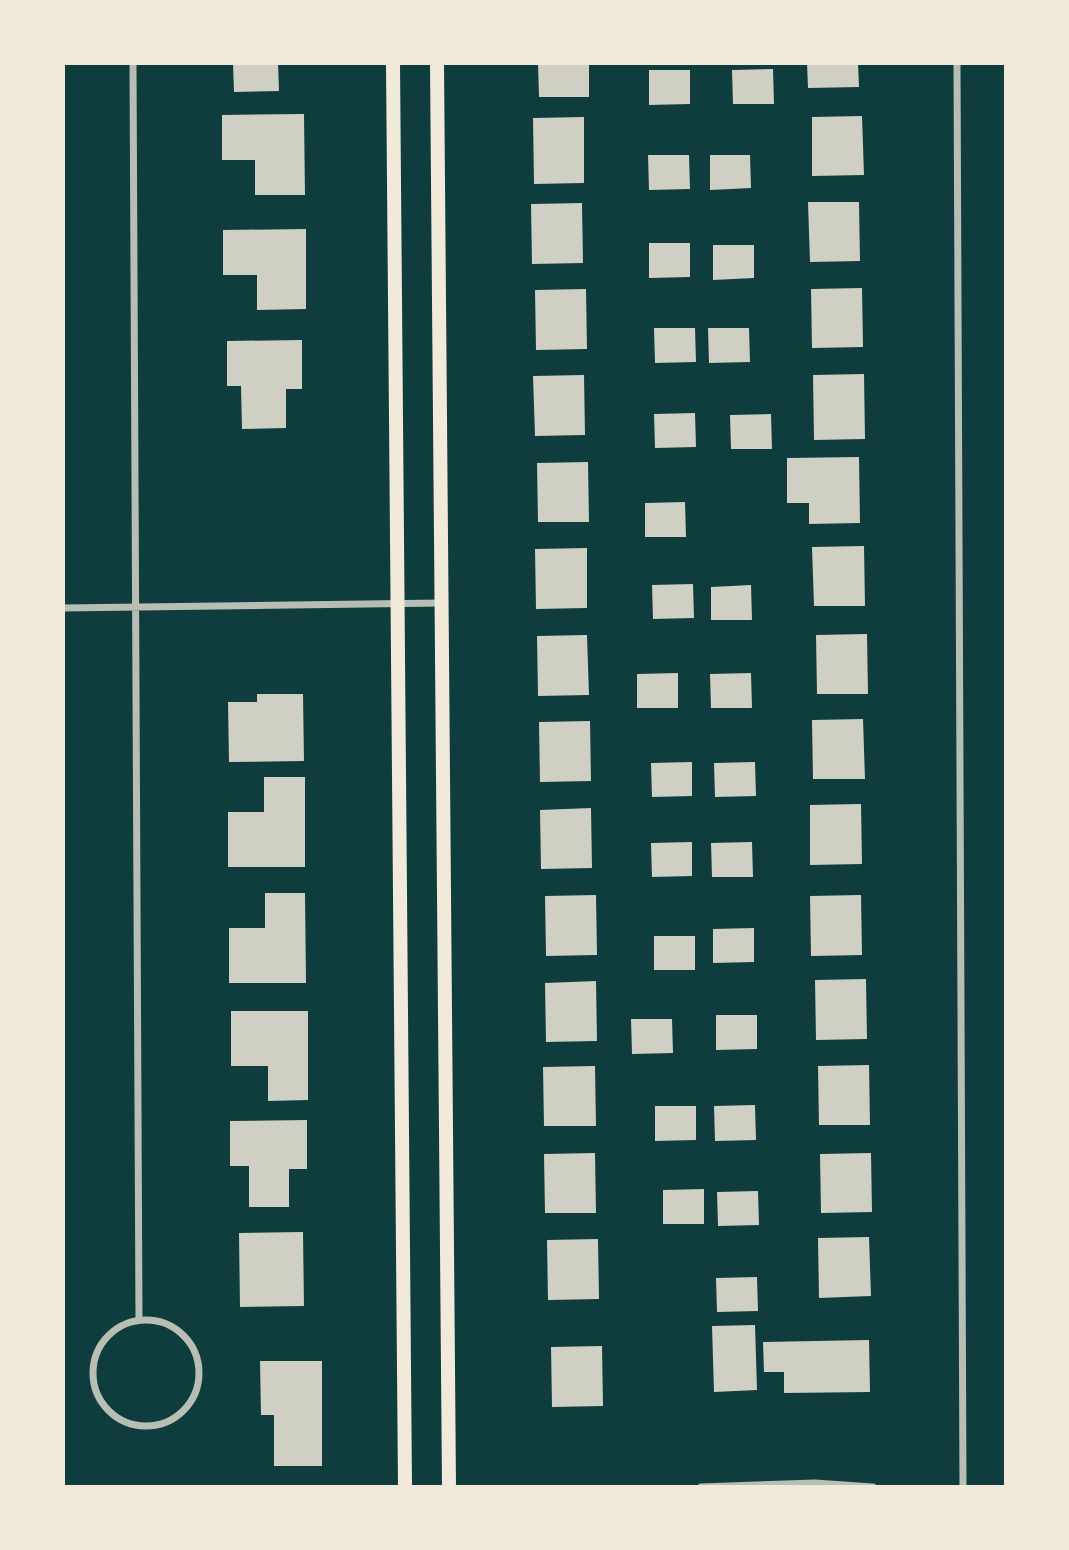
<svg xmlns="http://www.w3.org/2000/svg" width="1069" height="1550" viewBox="0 0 1069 1550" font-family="Barlow,sans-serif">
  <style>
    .building { fill: #cfcfc3 }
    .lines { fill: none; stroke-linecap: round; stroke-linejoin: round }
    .minor { stroke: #b8beb3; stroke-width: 7 }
    .secondary { stroke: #f1e9da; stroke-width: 14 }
  </style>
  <rect width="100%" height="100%" fill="#0f3d3e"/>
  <path class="building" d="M 233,63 L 278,63 L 279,91 L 234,92 Z
    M 538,63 L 589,63 L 589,97 L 539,97 Z
    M 807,63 L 858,63 L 859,87 L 808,88 Z
    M 773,69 L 774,104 L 733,104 L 732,70 Z
    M 649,70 L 690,70 L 690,104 L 649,105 Z
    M 304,114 L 305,195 L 255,195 L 255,160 L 222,160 L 222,115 Z
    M 862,116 L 864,175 L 812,176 L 812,117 Z
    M 584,117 L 584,183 L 534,184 L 533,118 Z
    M 648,155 L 689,155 L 690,189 L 649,190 Z
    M 710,155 L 750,155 L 751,188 L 710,190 Z
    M 808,202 L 859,202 L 860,261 L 810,262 Z
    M 582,203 L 583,263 L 532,264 L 531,204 Z
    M 306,229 L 306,309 L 257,310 L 257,275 L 223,275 L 223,230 Z
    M 649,243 L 690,243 L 690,277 L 649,278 Z
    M 713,245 L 754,245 L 754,278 L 713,280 Z
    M 862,288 L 863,347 L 812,348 L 811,289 Z
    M 586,289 L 587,349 L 536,350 L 535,290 Z
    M 654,328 L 695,328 L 696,362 L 655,363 Z
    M 708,328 L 749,328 L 750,362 L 709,363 Z
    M 302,340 L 302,389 L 286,389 L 286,428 L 242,429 L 241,386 L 227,386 L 227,341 Z
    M 864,374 L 865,439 L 814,440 L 813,375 Z
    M 584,375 L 585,435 L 535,436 L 533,376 Z
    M 695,413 L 696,447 L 655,448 L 654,414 Z
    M 771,414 L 772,449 L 731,449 L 730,415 Z
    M 859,457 L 860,523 L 809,524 L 809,503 L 787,503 L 787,458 Z
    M 588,462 L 589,522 L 538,522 L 537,463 Z
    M 685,502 L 686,537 L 645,537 L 645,503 Z
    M 864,546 L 865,606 L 814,606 L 812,547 Z
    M 587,548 L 587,608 L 536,609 L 535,549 Z
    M 693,584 L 694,618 L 653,619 L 652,585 Z
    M 751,585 L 752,620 L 711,620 L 711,587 Z
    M 867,634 L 868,694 L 817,694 L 816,635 Z
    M 587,635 L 589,695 L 538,696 L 537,636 Z
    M 678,673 L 678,708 L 637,708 L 637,674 Z
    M 751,673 L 752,708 L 711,708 L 710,674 Z
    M 257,694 L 303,694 L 304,761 L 229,762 L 228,702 L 257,702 Z
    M 863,719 L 865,779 L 813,779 L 812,720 Z
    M 590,721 L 591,781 L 540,782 L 539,722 Z
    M 692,762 L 692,796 L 652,797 L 651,763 Z
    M 755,762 L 756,796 L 715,797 L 714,763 Z
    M 264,777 L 305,777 L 305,867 L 228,867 L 228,812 L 264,812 Z
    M 861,804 L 862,864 L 810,865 L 810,805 Z
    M 591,808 L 592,868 L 541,869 L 540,810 Z
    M 692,842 L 692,876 L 652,877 L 651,843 Z
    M 752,842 L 753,877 L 712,877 L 711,843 Z
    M 265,893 L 305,893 L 306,983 L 229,983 L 229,928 L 265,928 Z
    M 596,895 L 597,955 L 546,956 L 545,896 Z
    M 861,895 L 862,955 L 811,956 L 810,896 Z
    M 754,928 L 754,962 L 713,963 L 713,929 Z
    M 654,936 L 695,936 L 695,970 L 654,970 Z
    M 866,979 L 867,1039 L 816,1040 L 815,980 Z
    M 596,981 L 597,1041 L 546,1042 L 545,983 Z
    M 231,1011 L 308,1011 L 308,1100 L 268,1101 L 268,1066 L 231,1066 Z
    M 716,1015 L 757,1015 L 757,1049 L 716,1050 Z
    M 631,1019 L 672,1019 L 673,1053 L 632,1054 Z
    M 869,1065 L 870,1125 L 819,1125 L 818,1066 Z
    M 595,1066 L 596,1126 L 544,1126 L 543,1067 Z
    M 755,1105 L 756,1140 L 715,1141 L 714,1106 Z
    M 655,1106 L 696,1106 L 696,1140 L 655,1141 Z
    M 307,1120 L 307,1169 L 289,1169 L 289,1207 L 249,1207 L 249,1166 L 230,1166 L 230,1121 Z
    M 595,1153 L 596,1213 L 545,1213 L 544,1154 Z
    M 871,1153 L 872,1212 L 821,1213 L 820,1154 Z
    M 704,1189 L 704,1224 L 663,1224 L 663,1190 Z
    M 758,1191 L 759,1225 L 718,1226 L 717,1192 Z
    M 303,1232 L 304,1306 L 240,1307 L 239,1233 Z
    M 869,1237 L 871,1296 L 819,1298 L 818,1238 Z
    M 598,1239 L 599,1299 L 548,1300 L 547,1240 Z
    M 757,1277 L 758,1311 L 717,1312 L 716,1278 Z
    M 755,1325 L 757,1390 L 714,1392 L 712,1326 Z
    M 869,1340 L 870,1392 L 784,1393 L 784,1372 L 764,1372 L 763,1342 Z
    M 602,1346 L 603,1406 L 552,1407 L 551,1347 Z
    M 260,1361 L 322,1361 L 322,1466 L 274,1466 L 274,1415 L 261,1415 Z"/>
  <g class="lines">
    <path class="minor" d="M 133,63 L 139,1320
      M 957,63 L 963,1487
      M 63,608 L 441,603
      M93 1373a53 53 0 1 1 106 0a53 53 0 1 1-106 0Z
      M 701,1487 L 815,1483 L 873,1487"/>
    <path class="secondary" d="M 393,63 L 405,1487
      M 437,63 L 449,1487"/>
  </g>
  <rect width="1069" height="1550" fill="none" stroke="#f1e9da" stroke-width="130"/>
</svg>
